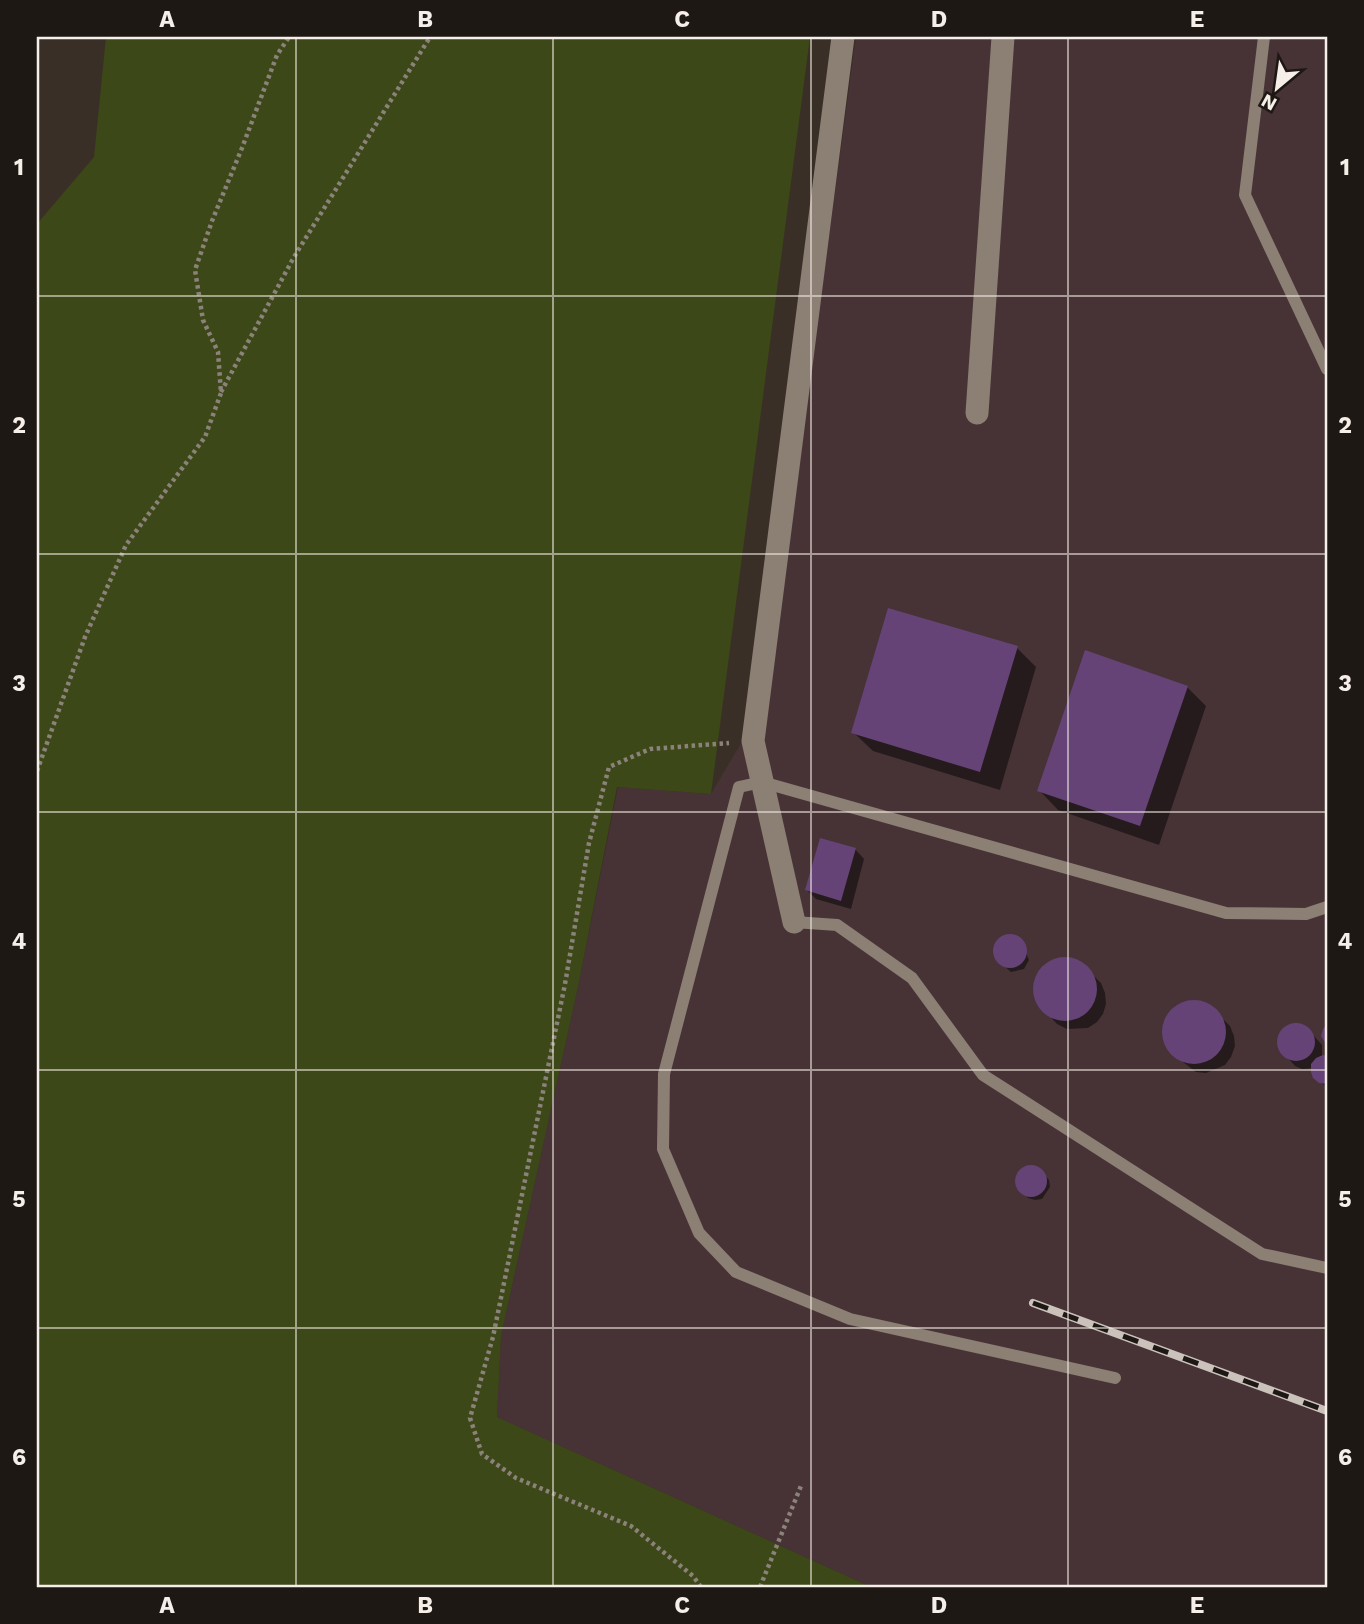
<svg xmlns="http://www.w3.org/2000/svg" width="1364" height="1624" viewBox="0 0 1364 1624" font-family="'Work Sans',sans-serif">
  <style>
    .industrial { fill: #473336 }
    .green { fill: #3d4818 }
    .shadow { fill: #0007 }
    .building { fill: #654376 }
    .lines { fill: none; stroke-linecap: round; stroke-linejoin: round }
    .path { stroke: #8b827a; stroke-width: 4.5; stroke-dasharray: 3.5 3.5; stroke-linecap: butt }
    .lane { stroke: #8c7f74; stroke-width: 12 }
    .street { stroke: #8c7f74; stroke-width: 23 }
    .rail-casing { stroke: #cbc2bb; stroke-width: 8 }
    .rail { stroke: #1d1814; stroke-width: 5; stroke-dasharray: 16; stroke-linecap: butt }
    .grid { fill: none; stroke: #f6eee8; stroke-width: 2; stroke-opacity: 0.55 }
    .neatline { fill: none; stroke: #f6eee8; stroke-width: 2.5 }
    .grid-label { font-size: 23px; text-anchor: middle; font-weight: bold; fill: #f6eee8 }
  </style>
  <rect width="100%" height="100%" fill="#3a2f26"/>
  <path class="industrial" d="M 856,37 L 1327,37 L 1327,1587 L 871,1587 L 497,1417 L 501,1336 L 578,987 L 618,787 L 711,794 L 766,701 Z"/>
  <path class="green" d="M 106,37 L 810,37 L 711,794 L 617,787 L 578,987 L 501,1336 L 497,1417 L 871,1587 L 37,1587 L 37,224 L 94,157 Z"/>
  <path class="shadow" d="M 1017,648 L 1036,667 L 1000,790 L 873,751 L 853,732 Z
    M 1187,687 L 1206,706 L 1159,845 L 1058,810 L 1039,790 Z
    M 855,849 L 864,859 L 851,909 L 816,899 L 807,890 Z
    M 1006,936 L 1021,941 L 1029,960 L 1024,969 L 1011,972 L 995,958 L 994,951 L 1000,939 Z
    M 1063,959 L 1074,960 L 1091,973 L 1101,983 L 1105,993 L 1106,1004 L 1103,1014 L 1097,1022 L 1088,1028 L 1067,1029 L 1057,1024 L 1040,1006 L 1035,996 L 1035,986 L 1038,975 L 1044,967 L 1053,961 Z
    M 1203,1003 L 1212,1008 L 1230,1026 L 1234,1036 L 1235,1046 L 1231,1057 L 1225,1065 L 1206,1073 L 1196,1072 L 1179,1059 L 1168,1048 L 1164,1039 L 1167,1018 L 1173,1010 L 1182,1004 Z
    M 1292,1025 L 1307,1028 L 1322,1045 L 1322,1057 L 1327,1059 L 1327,1087 L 1315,1078 L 1314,1068 L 1302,1069 L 1295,1066 L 1280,1049 L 1280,1034 Z
    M 1032,1167 L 1039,1169 L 1049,1180 L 1050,1187 L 1042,1199 L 1035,1200 L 1028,1198 L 1018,1187 L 1017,1180 L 1019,1173 L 1025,1168 Z"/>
  <path class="building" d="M 888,608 L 1018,646 L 980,772 L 851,733 Z
    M 1085,650 L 1188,686 L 1140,826 L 1037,791 Z
    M 820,838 L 856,848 L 841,901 L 805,890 Z
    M993 951a17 17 0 1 1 34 0a17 17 0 1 1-34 0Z
    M1033 989a32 32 0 1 1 64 0a32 32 0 1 1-64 0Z
    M1162 1032a32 32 0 1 1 64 0a32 32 0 1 1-64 0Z
    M1277 1042a19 19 0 1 1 38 0a19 19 0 1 1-38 0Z
    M 1327,1024 L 1327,1046 L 1321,1036 L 1323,1029 Z
    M 1323,1055 L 1327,1056 L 1327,1084 L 1319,1083 L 1313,1078 L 1311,1072 L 1311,1064 L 1316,1058 Z
    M1015 1181a16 16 0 1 1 32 0a16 16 0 1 1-32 0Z"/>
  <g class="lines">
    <path class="path" d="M 221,392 L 294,257 L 430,37
      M 37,771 L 85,637 L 126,545 L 205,437 L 221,393 L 218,352 L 203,320 L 195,270 L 212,221 L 242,148 L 277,55 L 289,37
      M 701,1587 L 693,1576 L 631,1526 L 516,1478 L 482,1454 L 470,1418 L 493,1337 L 565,984 L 589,843 L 609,767 L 650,749 L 729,743
      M 760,1587 L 801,1486"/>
    <path class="lane" d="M 1264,37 L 1245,195 L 1327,369
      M 794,922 L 837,925 L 912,978 L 983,1075 L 1262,1254 L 1327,1268
      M 1115,1378 L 850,1319 L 736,1272 L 699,1233 L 663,1149 L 664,1074 L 739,787 L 762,782 L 1226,913 L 1306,914 L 1327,907"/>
    <path class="street" d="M 977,413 L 1003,37
      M 794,922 L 753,741 L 843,37"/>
    <defs>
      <path id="rail" d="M 1033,1303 L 1327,1411"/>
    </defs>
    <use href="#rail" class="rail-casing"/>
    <use href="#rail" class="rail"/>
  </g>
  <path class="grid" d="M 296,37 L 296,1587M 553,37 L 553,1587M 811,37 L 811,1587M 1068,37 L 1068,1587M 37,296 L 1327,296M 37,554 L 1327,554M 37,812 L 1327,812M 37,1070 L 1327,1070M 37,1328 L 1327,1328"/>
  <rect width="1364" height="1624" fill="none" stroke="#1d1814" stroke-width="77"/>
  <g transform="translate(1277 88) rotate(209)" stroke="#1d1814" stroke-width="5" paint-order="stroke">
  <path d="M0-5L12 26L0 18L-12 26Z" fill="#f6eee8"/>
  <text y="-10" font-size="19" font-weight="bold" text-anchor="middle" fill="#f6eee8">N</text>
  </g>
  <rect x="38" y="38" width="1288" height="1548" class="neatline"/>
  <g class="grid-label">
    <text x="167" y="27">A</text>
    <text x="425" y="27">B</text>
    <text x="682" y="27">C</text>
    <text x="939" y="27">D</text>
    <text x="1197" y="27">E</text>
    <text x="19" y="175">1</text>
    <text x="1345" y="175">1</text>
    <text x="19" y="433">2</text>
    <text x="1345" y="433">2</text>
    <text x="19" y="691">3</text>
    <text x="1345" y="691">3</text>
    <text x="19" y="949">4</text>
    <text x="1345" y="949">4</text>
    <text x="19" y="1207">5</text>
    <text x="1345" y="1207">5</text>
    <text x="19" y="1465">6</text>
    <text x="1345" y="1465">6</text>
    <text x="167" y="1613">A</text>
    <text x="425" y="1613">B</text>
    <text x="682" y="1613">C</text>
    <text x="939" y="1613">D</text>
    <text x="1197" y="1613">E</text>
  </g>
</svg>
